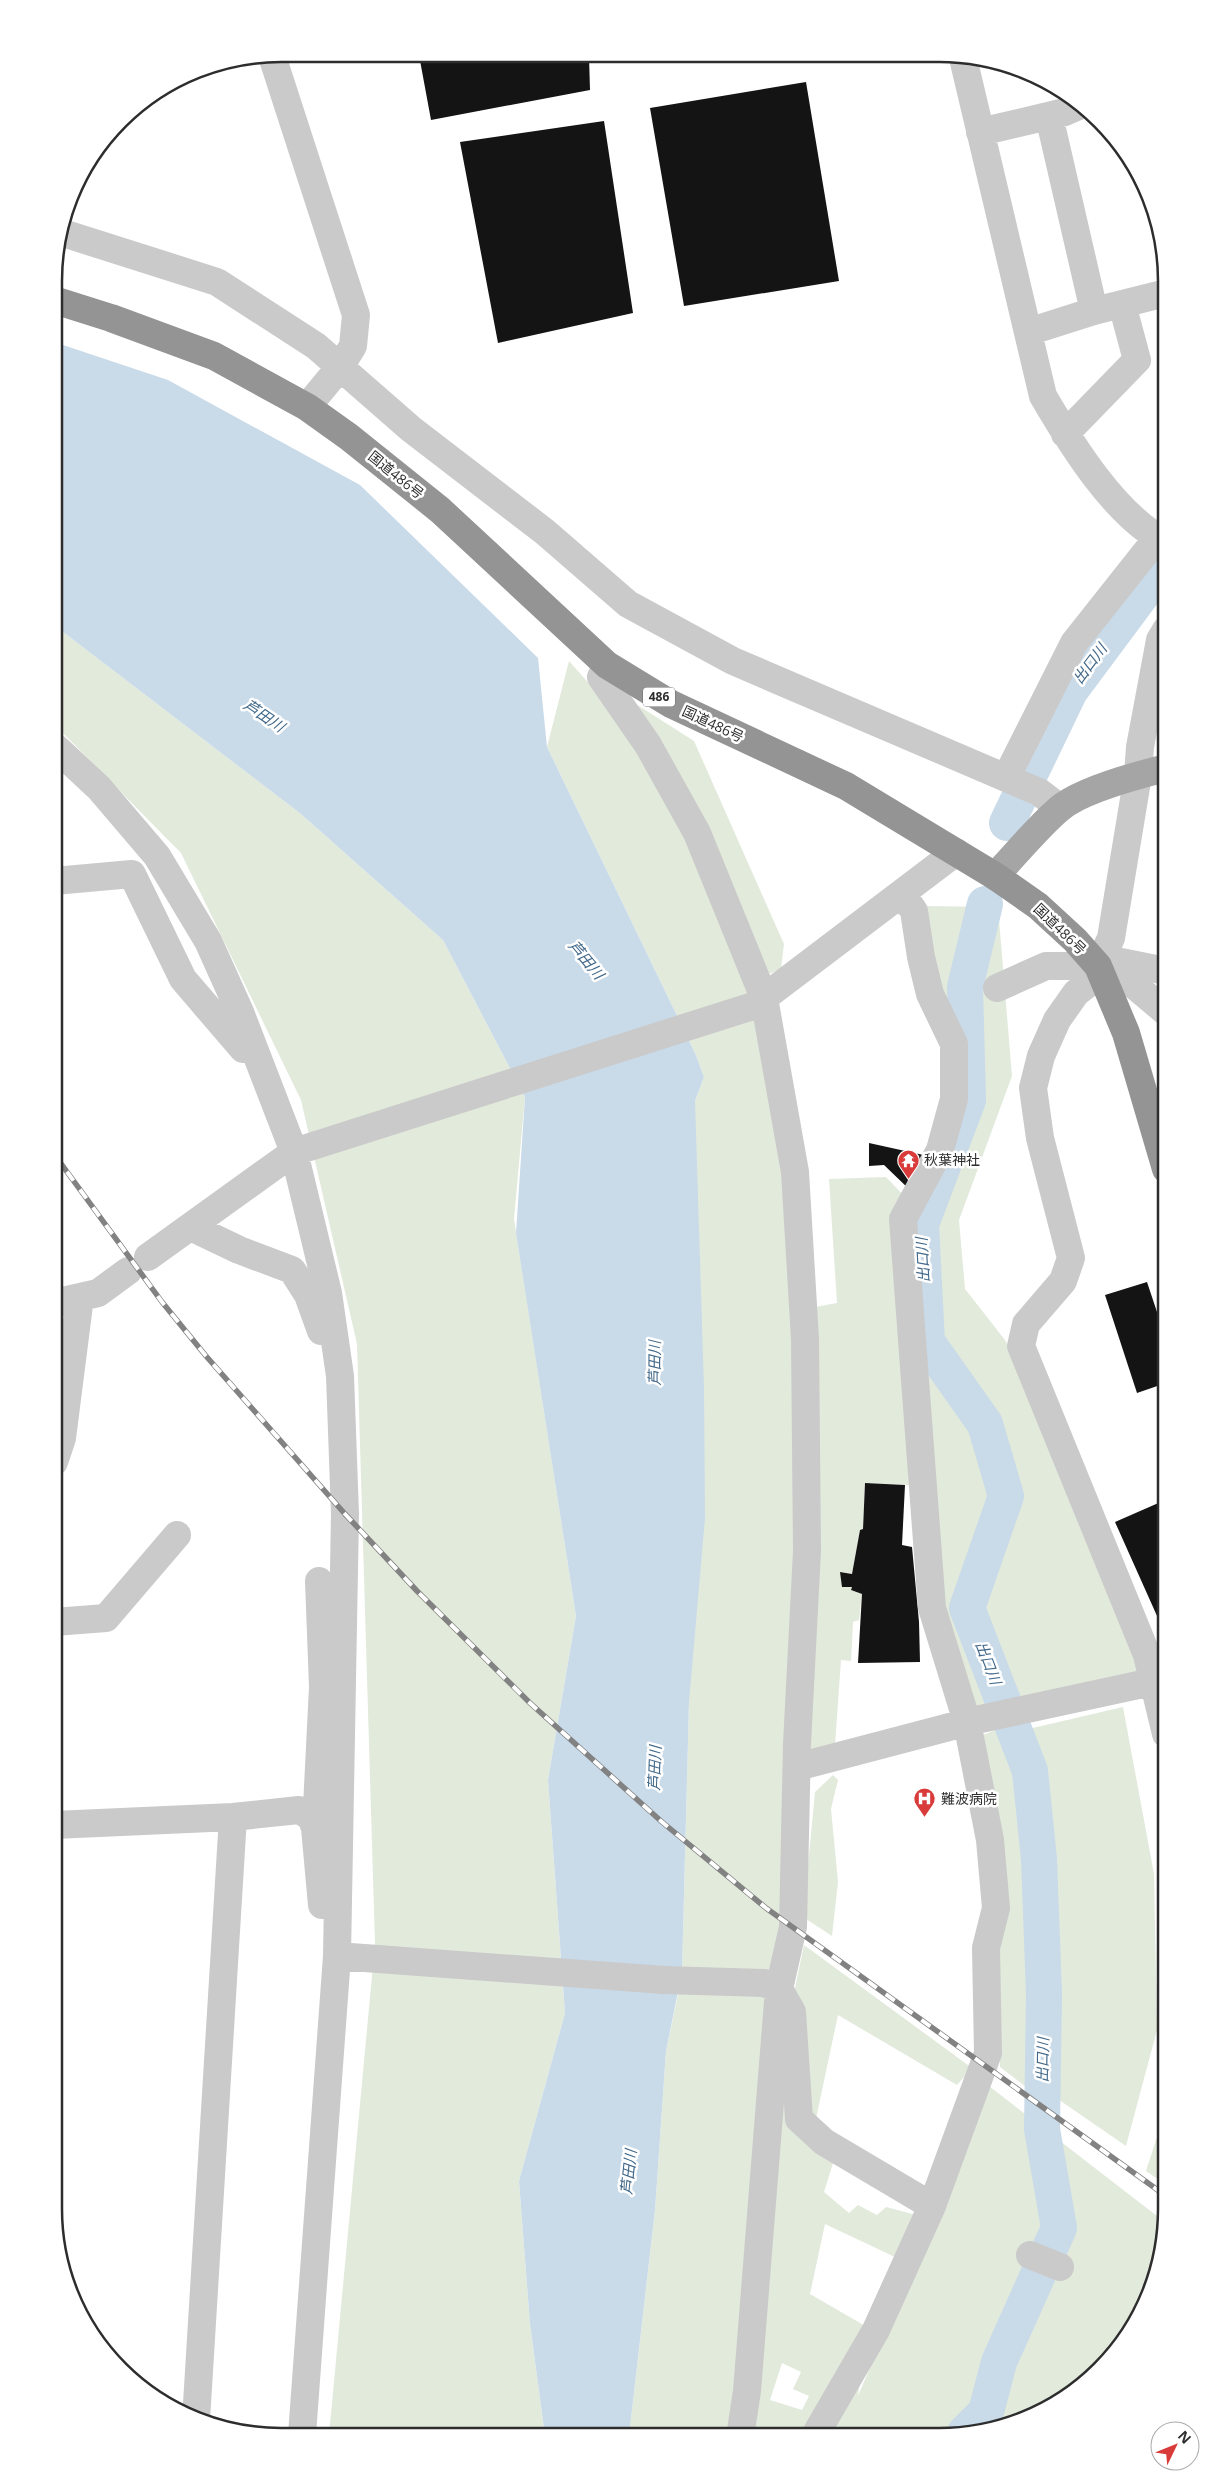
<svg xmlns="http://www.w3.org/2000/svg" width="1220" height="2491" viewBox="0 0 1220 2491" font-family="'Open Sans','Noto Sans JP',sans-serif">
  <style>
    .green { fill: #e2eadc; fill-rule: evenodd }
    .water { fill: #c9dae9 }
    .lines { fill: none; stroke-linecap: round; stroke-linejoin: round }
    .river { stroke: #c9dae9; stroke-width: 36 }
    .building { fill: #141414 }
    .minor { stroke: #cacaca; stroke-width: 28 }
    .major { stroke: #a5a5a5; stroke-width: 28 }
    .highway { stroke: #949494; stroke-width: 28 }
    .rail-casing { stroke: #828282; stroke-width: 5.5 }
    .rail { stroke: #fff; stroke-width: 4; stroke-dasharray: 11; stroke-linecap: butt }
    .labels { text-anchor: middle; stroke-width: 5; stroke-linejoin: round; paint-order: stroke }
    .shield { fill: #fff; stroke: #6c6c6c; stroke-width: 1 }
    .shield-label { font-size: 12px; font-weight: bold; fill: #2d2d2d }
    .street-label { font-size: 14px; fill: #2d2d2d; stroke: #fff }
    .poi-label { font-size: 14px; fill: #2d2d2d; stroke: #fff; text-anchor: start }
    .water-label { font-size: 15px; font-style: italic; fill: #416889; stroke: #fff }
    .rim { fill: none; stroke: #2d2d2d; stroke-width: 2.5 }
  </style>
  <rect width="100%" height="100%" fill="#fff"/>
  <path class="green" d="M 54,625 L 301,814 L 443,940 L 525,1097 L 514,1219 L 576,1616 L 548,1780 L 565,2013 L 519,2181 L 530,2324 L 545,2436 L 329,2435 L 375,1944 L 357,1344 L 301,1100 L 181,853 L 54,724 Z
    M 569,661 L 618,716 L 685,827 L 761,1027 L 784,1166 L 797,1370 L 786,1912 L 768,1978 L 682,1972 L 689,1702 L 695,1101 L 704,1077 L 695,1053 L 547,747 Z
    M 628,699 L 694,741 L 784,944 L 781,969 L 769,974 Z
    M 920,906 L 998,907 L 1012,1076 L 959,1220 L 965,1289 L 1005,1340 L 1051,1433 L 1140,1665 L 1140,1677 L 971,1708 L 941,1614 L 910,1222 L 961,1104 Z
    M 886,1177 L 906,1198 L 897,1217 L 909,1485 L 865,1483 L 863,1529 L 860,1530 L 852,1574 L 841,1572 L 852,1587 L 851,1590 L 862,1594 L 859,1620 L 853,1622 L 851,1661 L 841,1660 L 835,1745 L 819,1755 L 808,1749 L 815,1307 L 837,1303 L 829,1179 Z
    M 1123,1707 L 1154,1874 L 1157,2030 L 1126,2146 L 1052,2095 L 1050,1851 L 1024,1730 Z
    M 1004,1726 L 1023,1779 L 1032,1883 L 1034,2093 L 1000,2067 L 999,1958 L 1004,1916 L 981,1736 Z
    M 833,1775 L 838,1780 L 831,1809 L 838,1882 L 832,1936 L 803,1917 L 815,1792 Z
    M 804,1945 L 972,2068 L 957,2085 L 838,2015 L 814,2128 L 793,1997 Z
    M 678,1994 L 763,1995 L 770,2006 L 731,2437 L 629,2436 L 655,2210 L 666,2051 Z
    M 786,2030 L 794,2131 L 834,2160 L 824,2192 L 849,2213 L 858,2205 L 877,2215 L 886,2207 L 920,2216 L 897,2258 L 825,2224 L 810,2294 L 867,2327 L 858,2396 L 989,2086 L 1166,2223 L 1164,2233 L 1115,2353 L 1065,2399 L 1011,2425 L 938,2437 L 750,2437 ZM 782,2363 L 801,2372 L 793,2389 L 809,2396 L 802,2410 L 770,2400 Z
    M 1166,2109 L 1166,2185 L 1146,2171 Z"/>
  <path class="water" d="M 54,342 L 168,380 L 360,485 L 538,658 L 547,747 L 695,1053 L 704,1077 L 695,1101 L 704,1389 L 705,1518 L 689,1702 L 682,1972 L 666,2051 L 655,2210 L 629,2436 L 545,2436 L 530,2324 L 519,2181 L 565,2013 L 548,1780 L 576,1616 L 516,1233 L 525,1097 L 443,940 L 301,814 L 54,625 Z"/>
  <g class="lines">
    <path class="river" d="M 1030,774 L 1070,691 L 1166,562
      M 1007,823 L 1019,798
      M 965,2433 L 986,2412 L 999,2362 L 1059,2228 L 1042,2129 L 1044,1994 L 1039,1859 L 1030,1771 L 967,1608 L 1006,1496 L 985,1424 L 927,1342 L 921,1224 L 968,1100 L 965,987 L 985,904"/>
  </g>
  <path class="building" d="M 419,55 L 589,56 L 590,90 L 431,120 Z
    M 806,82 L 839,281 L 684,306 L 650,108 Z
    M 604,121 L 633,313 L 498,343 L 460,142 Z
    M 869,1143 L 928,1156 L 911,1191 L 884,1165 L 869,1166 Z
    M 1147,1282 L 1166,1339 L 1166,1383 L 1137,1393 L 1105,1295 Z
    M 865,1483 L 905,1485 L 902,1545 L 912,1547 L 919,1622 L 920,1662 L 858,1663 L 862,1594 L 851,1590 L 852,1587 L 842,1587 L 840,1572 L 852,1574 L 860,1530 L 863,1529 Z
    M 1163,1501 L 1166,1507 L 1166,1636 L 1115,1522 Z"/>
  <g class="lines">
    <path class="minor" d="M 272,56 L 356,315 L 353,346 L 340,367 L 307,407
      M 963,58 L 1043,396 C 1071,444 1115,516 1166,542
      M 1049,116 L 1094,311
      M 980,132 L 1065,112 L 1081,105
      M 63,233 L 217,282 L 316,346 L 411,429 L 545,532 L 628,604 L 733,661 L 1039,792 L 1060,808
      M 1028,332 L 1094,311 L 1166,293
      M 1065,434 L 1137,360 L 1122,304
      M 607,665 L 601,677 L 648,745 L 697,833 L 758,983 L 764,998 L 795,1172 L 805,1339 L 807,1551 L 797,1744 L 793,1927 L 779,1989 L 747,2391 L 740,2437
      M 54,746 L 99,788 L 157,856 L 208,941 L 240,1012 L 294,1152 L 328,1293 L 340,1376 L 345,1514 L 337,1956 L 302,2435
      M 1006,778 L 1074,643 L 1158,537
      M 54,881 L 132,874 L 183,979 L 243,1049 L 252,1048
      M 1101,968 L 1128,980 L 1166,1012
      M 997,988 L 1046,966 L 1098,966 L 1116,961 L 1166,971
      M 191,1227 L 239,1250 L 292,1270 L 308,1295 L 321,1331
      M 148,1257 L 294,1152 L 753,1006 L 956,852
      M 54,1303 L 98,1293 L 128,1271
      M 54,1462 L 62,1438 L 80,1297
      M 54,1622 L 106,1618 L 177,1535
      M 1166,1734 L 1147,1655 L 1021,1346 L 1026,1324 L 1063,1281 L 1071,1258 L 1040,1138 L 1033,1088 L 1041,1056 L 1057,1020 L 1076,993 L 1090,982 L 1111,938 L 1138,775 L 1140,747 L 1160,640 L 1166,630
      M 797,1767 L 976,1720 L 1166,1679
      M 311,1817 L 317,1807 L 323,1687 L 319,1581
      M 54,1825 L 233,1817 L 299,1810 L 311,1817 L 315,1828 L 322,1905
      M 337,1956 L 664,1980 L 764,1983 L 779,1989 L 792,2012 L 799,2119 L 824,2142 L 932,2206
      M 1030,2255 L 1060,2267
      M 196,2420 L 233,1817
      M 814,2437 L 876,2330 L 932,2206 L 988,2053 L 986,1948 L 996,1908 L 990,1840 L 967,1722 L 932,1608 L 903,1219 L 940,1150 L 954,1099 L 954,1044 L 930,994 L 921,957 L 914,911 L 902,894"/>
    <path class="major" d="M 995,876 C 1016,854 1036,829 1059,809 C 1081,790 1138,775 1166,768"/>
    <path class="highway" d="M 54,300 L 111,318 L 214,356 L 307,407 L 349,437 L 440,510 L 607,665 L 671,704 L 846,786 L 995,876 L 1038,906 L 1075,940 L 1098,966 L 1126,1033 L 1166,1169"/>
    <defs>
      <path id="rail" d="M 54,1154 L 162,1302 L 206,1356 L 345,1514 L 417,1591 L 530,1703 L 662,1822 L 766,1908 L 1166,2196"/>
    </defs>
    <use href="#rail" class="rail-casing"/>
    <use href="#rail" class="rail"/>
  </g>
  <defs>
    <symbol id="temple-pin" viewBox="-11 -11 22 30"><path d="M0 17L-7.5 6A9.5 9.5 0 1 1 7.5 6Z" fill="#d93b3b" stroke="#fff"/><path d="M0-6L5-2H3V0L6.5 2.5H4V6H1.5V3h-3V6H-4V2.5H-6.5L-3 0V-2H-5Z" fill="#fff"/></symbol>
    <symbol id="hospital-pin" viewBox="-11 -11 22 30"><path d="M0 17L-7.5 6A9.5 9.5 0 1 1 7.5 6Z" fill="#d93b3b" stroke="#fff"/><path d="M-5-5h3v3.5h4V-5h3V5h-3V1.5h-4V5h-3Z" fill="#fff"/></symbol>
  </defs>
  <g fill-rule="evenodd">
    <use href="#temple-pin" x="896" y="1148" width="25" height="34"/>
    <use href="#hospital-pin" x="912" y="1786" width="25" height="34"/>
  </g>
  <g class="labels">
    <rect class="shield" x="643" y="687.5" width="32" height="19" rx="4"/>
    <g class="shield-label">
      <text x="659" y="701">486</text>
    </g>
    <g class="street-label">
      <text transform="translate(396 475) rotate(39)" y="5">国道486号</text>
      <text transform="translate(713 724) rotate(25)" y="5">国道486号</text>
      <text transform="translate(1060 929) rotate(44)" y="5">国道486号</text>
    </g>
    <g class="poi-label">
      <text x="924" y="1165">秋葉神社</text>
      <text x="941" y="1804">難波病院</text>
    </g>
    <g class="water-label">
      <text transform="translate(1090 664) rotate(-53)" y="5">出口川</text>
      <text transform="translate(264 716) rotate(34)" y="5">芦田川</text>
      <text transform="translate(586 960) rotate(50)" y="5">芦田川</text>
      <text transform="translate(923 1260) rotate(-93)" y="5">出口川</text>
      <text transform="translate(655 1363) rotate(-90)" y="5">芦田川</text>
      <text transform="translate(988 1663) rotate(69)" y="5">出口川</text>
      <text transform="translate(655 1768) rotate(-88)" y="5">芦田川</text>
      <text transform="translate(1043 2060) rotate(-89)" y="5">出口川</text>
      <text transform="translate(629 2172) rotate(-84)" y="5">芦田川</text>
    </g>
  </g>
  <path d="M0 0H1220V2491H0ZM281 62H939A219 219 0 0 1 1158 281V2209A219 219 0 0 1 939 2428H281A219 219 0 0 1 62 2209V281A219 219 0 0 1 281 62Z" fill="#fff" fill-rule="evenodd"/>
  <path class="rim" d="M281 62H939A219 219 0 0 1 1158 281V2209A219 219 0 0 1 939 2428H281A219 219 0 0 1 62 2209V281A219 219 0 0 1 281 62Z"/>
  <g transform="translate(1175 2446) rotate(47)"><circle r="24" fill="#ffffff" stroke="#ababab"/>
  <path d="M0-4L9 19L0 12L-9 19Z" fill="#d93b3b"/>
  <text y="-8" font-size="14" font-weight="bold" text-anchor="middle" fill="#2d2d2d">N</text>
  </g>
</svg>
